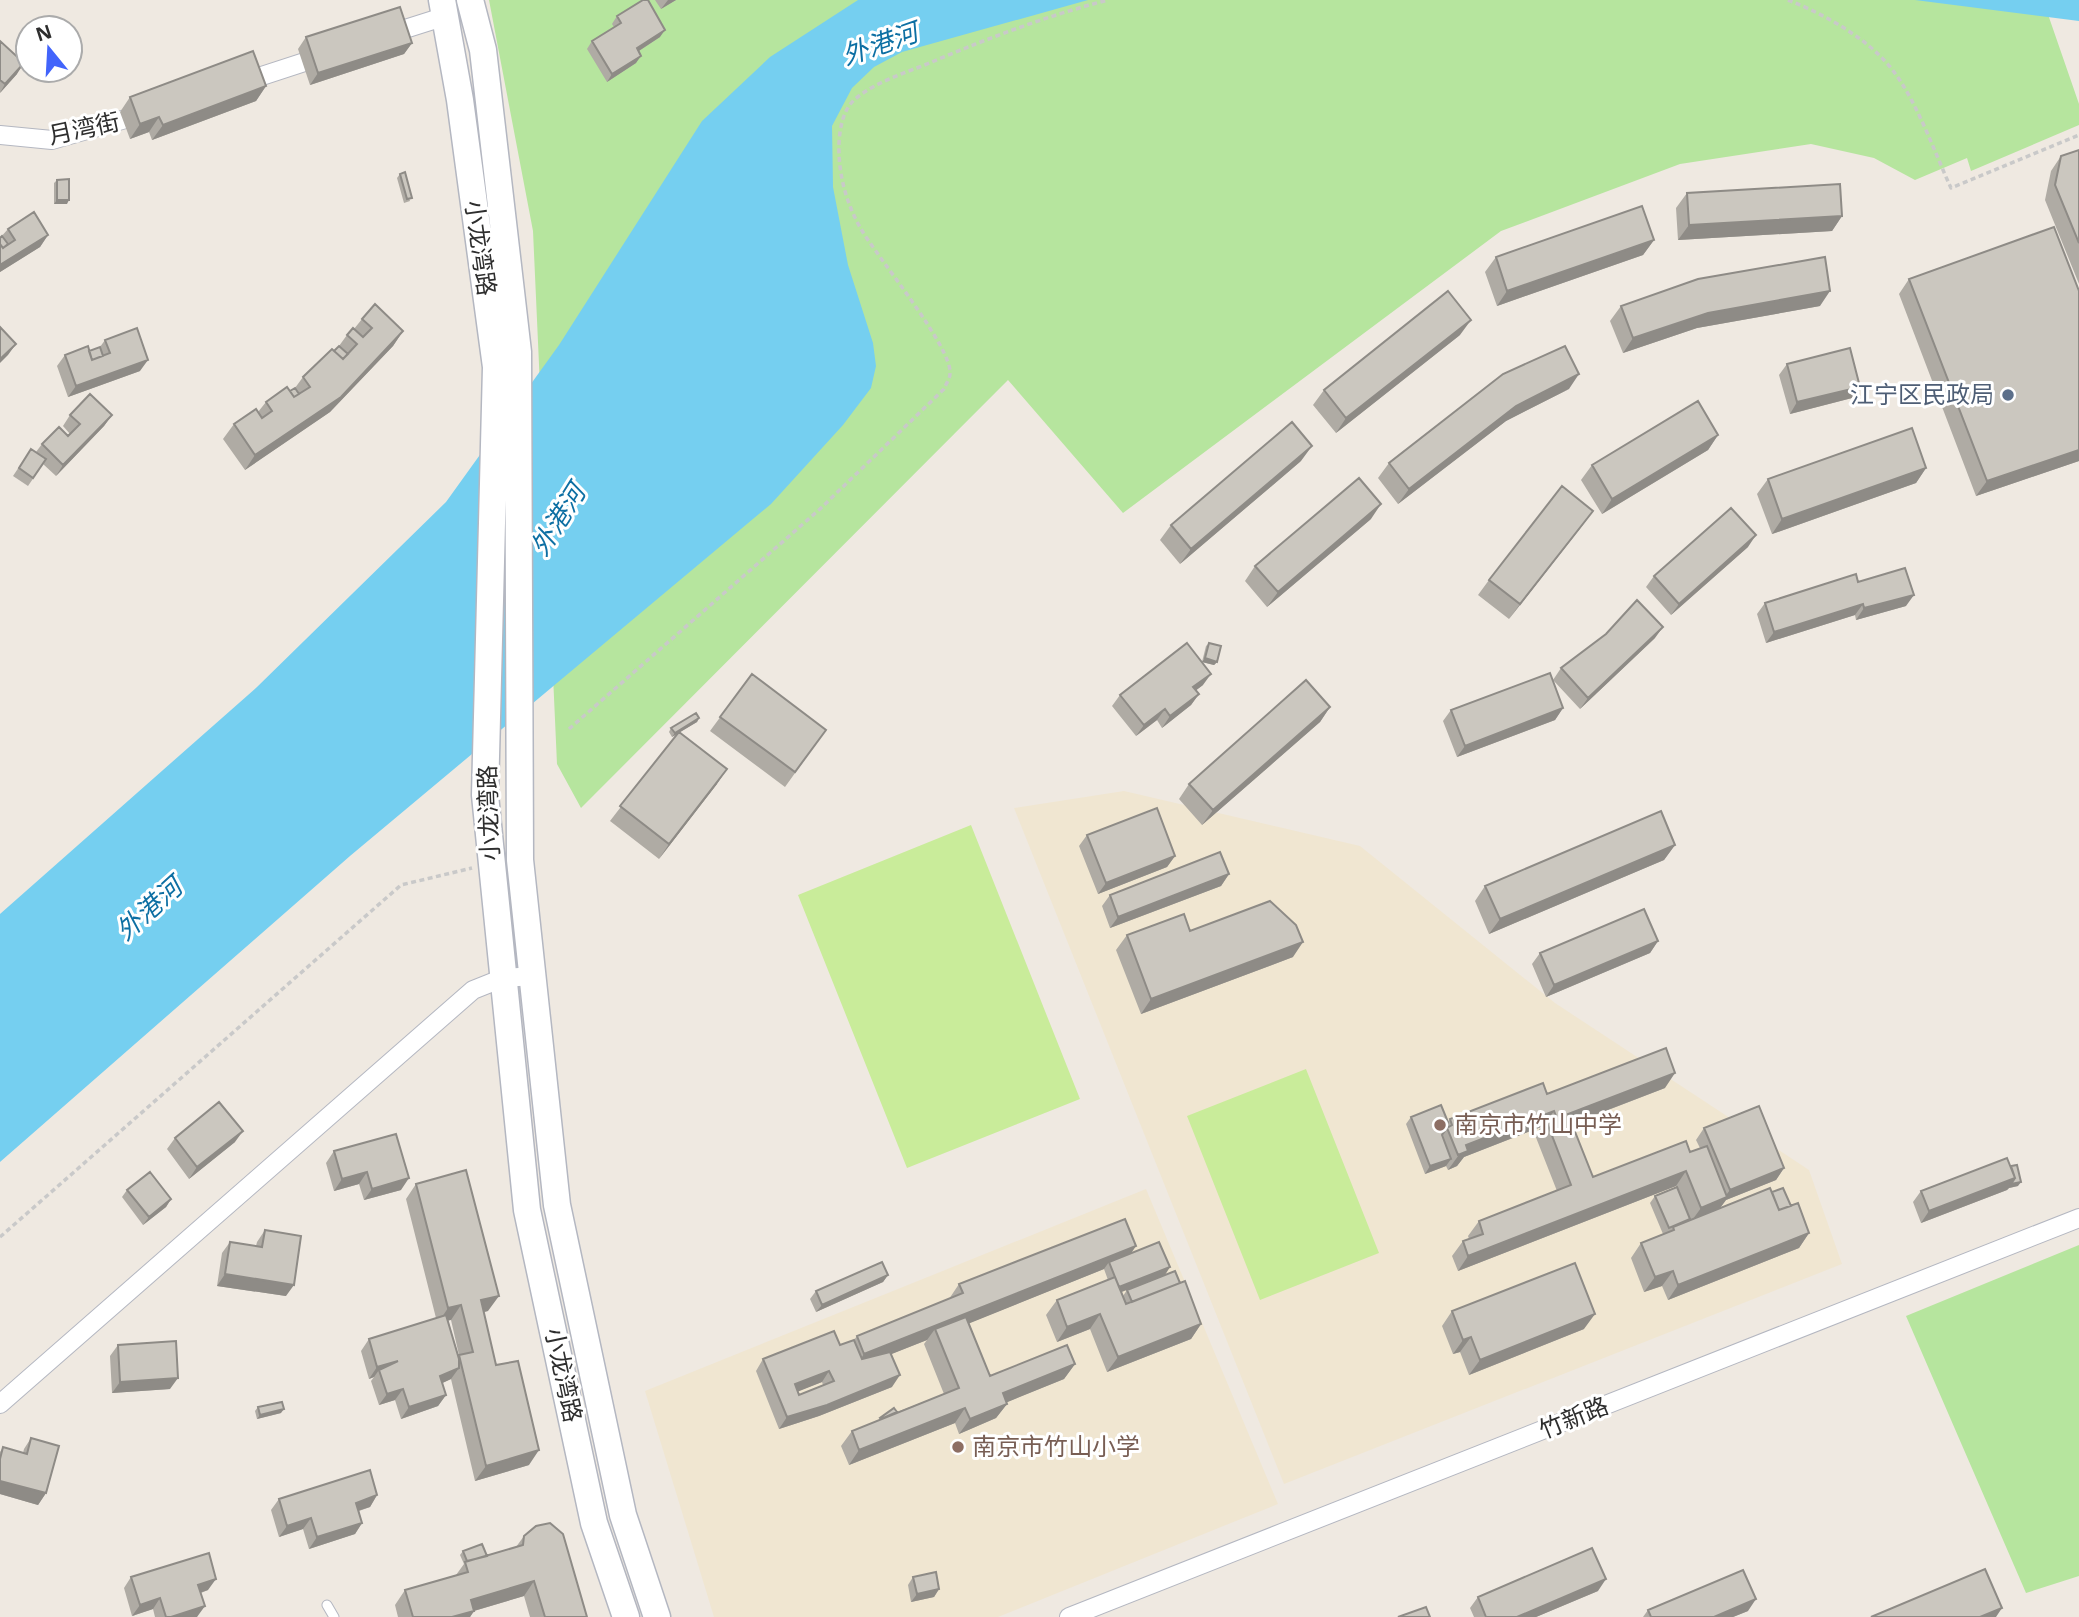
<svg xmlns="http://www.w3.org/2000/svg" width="2079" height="1617" viewBox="0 0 2079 1617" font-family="'Open Sans','Noto Sans SC',sans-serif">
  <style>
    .education { fill: #f0e6d1 }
    .green { fill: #b6e59e }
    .pitch { fill: #c9ec9a }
    .water { fill: #75cff0 }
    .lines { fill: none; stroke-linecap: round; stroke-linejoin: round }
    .lane-casing { stroke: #b4b7c1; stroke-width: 11 }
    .street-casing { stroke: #b4b7c1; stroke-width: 20 }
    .secondary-casing { stroke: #b4b7c1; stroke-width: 29 }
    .path { stroke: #c9c9c9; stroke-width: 3.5; stroke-dasharray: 5 3.5; stroke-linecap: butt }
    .lane { stroke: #fff; stroke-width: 9 }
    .street { stroke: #fff; stroke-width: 18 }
    .secondary { stroke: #fff; stroke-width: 26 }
    .wall { fill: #afaba4; fill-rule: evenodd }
    .shaded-wall { fill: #8e8b86 }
    .building { fill: #cbc7bf; stroke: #8e8b86; stroke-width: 2; fill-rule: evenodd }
    .service-dot { fill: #5c6f8a; stroke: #fff; stroke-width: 2.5 }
    .education-dot { fill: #8d6e63; stroke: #fff; stroke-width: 2.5 }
    .labels { text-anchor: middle; stroke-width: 6; stroke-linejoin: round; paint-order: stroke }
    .street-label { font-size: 24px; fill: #2e2e2e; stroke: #fff }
    .service-label { font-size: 24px; fill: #4e5e75; stroke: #fff; text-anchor: end }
    .education-label { font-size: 24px; fill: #785e54; stroke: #fff; text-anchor: start }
    .water-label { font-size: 26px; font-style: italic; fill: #0d6fa3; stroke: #fff }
  </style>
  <rect width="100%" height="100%" fill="#efe9e1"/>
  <path class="education" d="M 1124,791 L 1360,846 L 1555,1003 L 1809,1170 L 1842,1264 L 1284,1484 L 1014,808 Z
    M 1146,1189 L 1278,1504 L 998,1617 L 714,1617 L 645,1391 Z"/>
  <path class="green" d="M 489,0 L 2043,0 L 2079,104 L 2079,125 L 1971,171 L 1967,158 L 1915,180 L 1874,158 L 1811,144 L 1680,164 L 1501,231 L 1123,513 L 1008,380 L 581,808 L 557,764 L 533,231 Z
    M 2079,1245 L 2079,1576 L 2026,1593 L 1906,1316 Z"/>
  <path class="pitch" d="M 971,825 L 1080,1099 L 907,1168 L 798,895 Z
    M 1306,1069 L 1379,1253 L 1260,1300 L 1187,1116 Z"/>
  <path class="water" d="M 858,0 L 1088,0 L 902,52 L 874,67 L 852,88 L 832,126 L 833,187 L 848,265 L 873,343 L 876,366 L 871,388 L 843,425 L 771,504 L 350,856 L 0,1162 L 0,914 L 257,687 L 446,502 L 559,345 L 702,121 L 770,57 Z
    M 1915,0 L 2079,0 L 2079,21 Z"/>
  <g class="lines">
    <defs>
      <path id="lane" d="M 327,1605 L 334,1617"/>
      <path id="street" d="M 386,35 L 446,16
        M 240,83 L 323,56
        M 0,135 L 52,140 L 143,114
        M 0,1404 L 473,990 L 503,978 L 533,976
        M 1069,1617 L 2079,1218"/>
      <path id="secondary" d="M 442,0 L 460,100 L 496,367 L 485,795 L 527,1210 L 594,1523 L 626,1617
        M 470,0 L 483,50 L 518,352 L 520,860 L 557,1205 L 623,1515 L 657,1617"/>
    </defs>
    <use href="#lane" class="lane-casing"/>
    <use href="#street" class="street-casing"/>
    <use href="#secondary" class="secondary-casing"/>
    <path class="path" d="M 1788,0 C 1819,12 1856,32 1880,56 C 1912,86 1932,147 1951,188 L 2079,135
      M 569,729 L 820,509 L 944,389 C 946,384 950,378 950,374 C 953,348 877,257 861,229 C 846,203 838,173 839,143 C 840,127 843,110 855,99 C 876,82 902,74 927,64 C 986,39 1046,16 1108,0
      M 0,1237 L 401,885 L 472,868"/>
    <use href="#lane" class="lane"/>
    <use href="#street" class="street"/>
    <use href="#secondary" class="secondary"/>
  </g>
  <path class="wall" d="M 655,0 L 676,0 L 661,9 Z
    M 617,16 L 660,37 L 639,51 L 636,63 L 607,82 L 587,49 L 592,41 L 614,27 L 612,24 Z
    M 306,37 L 412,43 L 404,54 L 310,85 L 298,49 Z
    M 0,41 L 17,74 L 0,93 Z
    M 266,86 L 256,101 L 152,140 L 149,132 L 130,139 L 120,112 L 130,97 Z
    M 2079,150 L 2079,284 L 2045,200 L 2051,171 L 2061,156 Z
    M 400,174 L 410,201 L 404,203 L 397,178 Z
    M 57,180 L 67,204 L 54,204 L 54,183 Z
    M 1687,193 L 1842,216 L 1832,231 L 1678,240 L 1676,208 Z
    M 8,229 L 48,235 L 40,247 L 0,272 L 0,238 Z
    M 1654,240 L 1643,255 L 1497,306 L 1485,272 L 1496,257 Z
    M 1909,279 L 2079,291 L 2079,461 L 1976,496 L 1899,294 Z
    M 1621,306 L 1820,306 L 1697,328 L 1623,353 L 1610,321 Z
    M 362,319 L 403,331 L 393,346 L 330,412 L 245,470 L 223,439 L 234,424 L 258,412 L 266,402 L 295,388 L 303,377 L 339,346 L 347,335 L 354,329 Z
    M 1460,335 L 1336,433 L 1313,405 L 1324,390 Z
    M 105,340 L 140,371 L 68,397 L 57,366 L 65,355 L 89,351 L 100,347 Z
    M 1787,364 L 1852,398 L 1790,414 L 1779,375 Z
    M 1569,389 L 1506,421 L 1398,504 L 1378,478 L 1389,463 Z
    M 70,415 L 112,415 L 104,426 L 56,476 L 43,464 L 28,486 L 13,476 L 31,449 L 36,452 L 42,444 L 68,436 L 70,434 L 63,426 Z
    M 1718,435 L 1708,450 L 1602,514 L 1581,480 L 1592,465 Z
    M 1301,461 L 1180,564 L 1160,540 L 1171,525 Z
    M 1926,468 L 1916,483 L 1772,534 L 1757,494 L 1768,479 Z
    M 1593,511 L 1509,619 L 1478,595 L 1489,580 Z
    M 1371,519 L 1267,607 L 1245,581 L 1255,566 Z
    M 1748,547 L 1671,615 L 1646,587 L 1654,576 Z
    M 1858,582 L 1906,606 L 1856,620 L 1855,615 L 1766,643 L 1757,614 L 1765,603 Z
    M 1655,638 L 1580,709 L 1553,680 L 1561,668 Z
    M 1209,643 L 1217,662 L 1214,665 L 1202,662 L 1206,646 Z
    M 752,674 L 826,730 L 785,787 L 710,731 Z
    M 1203,685 L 1196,690 L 1199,694 L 1191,705 L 1162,728 L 1157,720 L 1136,736 L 1112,706 L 1120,695 Z
    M 1330,707 L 1320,722 L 1202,825 L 1179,799 L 1189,784 Z
    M 1563,708 L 1555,720 L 1457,757 L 1443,721 L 1451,710 Z
    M 699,718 L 697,722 L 680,732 L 717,784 L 659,859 L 610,821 L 677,734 L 672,737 L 669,732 L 671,728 Z
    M 1087,835 L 1175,856 L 1167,867 L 1098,894 L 1079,846 Z
    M 1675,845 L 1664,860 L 1489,934 L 1475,901 L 1485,886 Z
    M 1229,874 L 1221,886 L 1110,928 L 1102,906 L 1110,895 Z
    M 1190,931 L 1293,957 L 1141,1014 L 1116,950 L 1127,935 Z
    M 1658,941 L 1650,953 L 1546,997 L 1532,964 L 1540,953 Z
    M 1665,1088 L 1572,1124 L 1593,1177 L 1690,1152 L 1700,1148 L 1696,1140 L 1704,1128 L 1784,1168 L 1776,1180 L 1726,1200 L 1720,1208 L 1772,1192 L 1791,1206 L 1809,1233 L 1799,1248 L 1668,1300 L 1662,1286 L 1644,1292 L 1631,1258 L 1641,1243 L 1663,1234 L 1650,1203 L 1655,1196 L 1676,1187 L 1676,1186 L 1458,1271 L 1452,1256 L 1463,1241 L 1469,1239 L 1468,1236 L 1479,1221 L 1557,1191 L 1535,1135 L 1541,1127 L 1464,1157 L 1457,1166 L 1448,1170 L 1446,1166 L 1425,1174 L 1406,1124 L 1411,1117 L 1448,1122 L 1450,1119 L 1547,1094 Z
    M 175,1138 L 235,1142 L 189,1179 L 167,1149 Z
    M 334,1151 L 401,1190 L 364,1200 L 359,1184 L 334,1191 L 326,1163 Z
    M 416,1184 L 488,1311 L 484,1312 L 496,1365 L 529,1465 L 475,1481 L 451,1379 L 442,1383 L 446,1395 L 438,1406 L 401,1419 L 395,1400 L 379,1405 L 371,1381 L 374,1377 L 369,1379 L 361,1351 L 369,1339 L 436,1318 L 406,1199 ZM 448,1320 L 451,1320 L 459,1355 L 459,1357 Z
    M 2018,1186 L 2009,1188 L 2007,1190 L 1921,1223 L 1913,1202 L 1921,1191 Z
    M 127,1190 L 171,1199 L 166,1207 L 143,1225 L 122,1197 Z
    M 265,1230 L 286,1296 L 217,1286 L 222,1253 L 230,1242 L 256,1246 L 257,1242 Z
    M 1131,1253 L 1121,1292 L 1123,1296 L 1127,1290 L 1180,1283 L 1201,1324 L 1191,1339 L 1107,1372 L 1090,1329 L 1057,1342 L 1046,1315 L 1057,1300 L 1108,1280 L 1104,1269 L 969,1323 L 990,1376 L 1075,1364 L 1064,1379 L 1007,1402 L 1007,1404 L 996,1418 L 959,1434 L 955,1423 L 849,1465 L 841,1446 L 852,1431 L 879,1420 L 880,1418 L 897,1412 L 944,1394 L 924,1344 L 927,1340 L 891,1354 L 892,1387 L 819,1416 L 779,1429 L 756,1371 L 763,1359 L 840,1345 L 854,1340 L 857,1336 L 949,1299 L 959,1284 ZM 822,1382 L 823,1385 L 799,1395 L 798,1391 Z
    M 888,1275 L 883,1282 L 816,1312 L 810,1299 L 816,1291 Z
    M 1452,1311 L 1584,1329 L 1469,1375 L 1460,1352 L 1453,1354 L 1442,1326 Z
    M 118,1345 L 170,1389 L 112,1393 L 110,1356 Z
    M 258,1407 L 281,1413 L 257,1419 L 255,1411 Z
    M 31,1438 L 46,1493 L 38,1505 L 0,1494 L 0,1452 L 3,1447 L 23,1453 L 24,1449 Z
    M 377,1495 L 370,1507 L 359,1511 L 362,1523 L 355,1534 L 309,1549 L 303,1529 L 279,1537 L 271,1510 L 279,1499 Z
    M 524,1536 L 587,1617 L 530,1617 L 524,1596 L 474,1611 L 470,1617 L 398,1617 L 395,1605 L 405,1590 L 456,1575 L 464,1564 L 460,1555 L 463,1551 L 487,1556 L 516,1547 Z
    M 131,1577 L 208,1590 L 201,1593 L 197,1617 L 155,1617 L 153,1609 L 132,1616 L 124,1588 Z
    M 913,1577 L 939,1589 L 934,1597 L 911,1602 L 908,1585 Z
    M 1598,1591 L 1536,1617 L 1474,1617 L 1470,1608 L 1478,1597 Z
    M 1648,1610 L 1748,1611 L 1733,1617 L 1643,1617 Z"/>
  <path class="shaded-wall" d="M 668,0 L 676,0 L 661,9 Z
    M 665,30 L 660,37 L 631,56 L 637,48 Z
    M 412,43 L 404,54 L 310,85 L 318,73 Z
    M 641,56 L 636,63 L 607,82 L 612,74 Z
    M 24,63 L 17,74 L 0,93 L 5,84 Z
    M 266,86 L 256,101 L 152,140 L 163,125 Z
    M 159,117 L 149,132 L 130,139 L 140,124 Z
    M 57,200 L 69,200 L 67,204 L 54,204 Z
    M 1842,216 L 1832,231 L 1678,240 L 1689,225 Z
    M 48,235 L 40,247 L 0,272 L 0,265 Z
    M 1654,240 L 1643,255 L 1497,306 L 1507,291 Z
    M 1830,291 L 1820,306 L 1697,328 L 1623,353 L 1633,338 L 1708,313 Z
    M 1471,320 L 1460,335 L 1336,433 L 1346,418 Z
    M 403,331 L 393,346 L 330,412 L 245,470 L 255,455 Z
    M 16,344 L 8,355 L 0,363 L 0,359 Z
    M 148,360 L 140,371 L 68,397 L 76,386 Z
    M 1579,374 L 1569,389 L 1506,421 L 1398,504 L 1409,489 L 1516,406 Z
    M 1860,387 L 1852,398 L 1790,414 L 1797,402 Z
    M 112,415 L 104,426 L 56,476 L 63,465 Z
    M 1718,435 L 1708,450 L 1602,514 L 1612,499 Z
    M 1312,446 L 1301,461 L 1180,564 L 1191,549 Z
    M 2079,450 L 2079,461 L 1976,496 L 1987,481 Z
    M 1926,468 L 1916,483 L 1772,534 L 1782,519 Z
    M 1381,504 L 1371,519 L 1267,607 L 1278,592 Z
    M 1593,511 L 1582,526 L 1509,619 L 1520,604 Z
    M 1756,535 L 1748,547 L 1671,615 L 1679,604 Z
    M 1914,595 L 1906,606 L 1856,620 L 1864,608 Z
    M 1863,604 L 1855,615 L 1766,643 L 1774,632 Z
    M 1663,627 L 1655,638 L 1580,709 L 1588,698 Z
    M 1205,658 L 1217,662 L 1214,665 L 1202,662 Z
    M 1211,674 L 1203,685 L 1186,698 L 1193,687 Z
    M 1199,694 L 1191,705 L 1162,728 L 1170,716 Z
    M 1330,707 L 1320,722 L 1202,825 L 1213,810 Z
    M 1563,708 L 1555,720 L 1457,757 L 1465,746 Z
    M 1165,709 L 1157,720 L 1136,736 L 1144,725 Z
    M 699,718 L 697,722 L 672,737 L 675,733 Z
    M 727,769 L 717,784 L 659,859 L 669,844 Z
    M 1675,845 L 1664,860 L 1489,934 L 1500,919 Z
    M 1175,856 L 1167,867 L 1098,894 L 1106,883 Z
    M 1229,874 L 1221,886 L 1110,928 L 1118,917 Z
    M 1658,941 L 1650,953 L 1546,997 L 1554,985 Z
    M 1303,942 L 1293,957 L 1141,1014 L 1151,999 Z
    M 1675,1073 L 1665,1088 L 1558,1129 L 1568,1114 Z
    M 1554,1111 L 1546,1122 L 1546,1120 L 1541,1127 L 1464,1157 L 1457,1166 L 1448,1170 L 1466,1145 Z
    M 243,1131 L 235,1142 L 189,1179 L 197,1167 Z
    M 1451,1159 L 1446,1166 L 1425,1174 L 1430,1166 Z
    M 1784,1168 L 1776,1180 L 1726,1200 L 1717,1212 L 1690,1223 L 1701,1208 L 1723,1199 L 1730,1190 Z
    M 1686,1171 L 1676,1186 L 1458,1271 L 1468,1256 Z
    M 367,1172 L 359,1184 L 334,1191 L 342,1179 Z
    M 409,1178 L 401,1190 L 364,1200 L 372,1189 Z
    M 2015,1178 L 2021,1182 L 2018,1186 L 2009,1188 L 2007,1190 L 1921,1223 L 1929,1211 Z
    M 171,1199 L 166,1207 L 143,1225 L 149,1217 Z
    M 1809,1233 L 1799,1248 L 1668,1300 L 1678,1285 Z
    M 1136,1246 L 1126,1261 L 1109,1262 L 1104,1269 L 938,1336 L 935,1329 L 927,1340 L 854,1369 L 864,1354 Z
    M 1170,1267 L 1165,1275 L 1114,1295 L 1119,1287 Z
    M 1673,1271 L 1662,1286 L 1644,1292 L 1655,1277 Z
    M 225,1274 L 294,1285 L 286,1296 L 217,1286 Z
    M 888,1275 L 883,1282 L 816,1312 L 822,1305 Z
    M 499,1296 L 488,1311 L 471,1315 L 481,1300 Z
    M 461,1305 L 451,1320 L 438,1323 L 448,1308 Z
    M 1100,1314 L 1090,1329 L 1057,1342 L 1067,1327 Z
    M 1595,1314 L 1584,1329 L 1469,1375 L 1480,1360 Z
    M 1201,1324 L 1191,1339 L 1107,1372 L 1118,1357 Z
    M 1471,1337 L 1460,1352 L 1453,1354 L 1463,1340 Z
    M 398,1361 L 379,1370 L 374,1377 L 369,1379 L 377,1367 Z
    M 1075,1364 L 1064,1379 L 993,1408 L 1003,1393 Z
    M 459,1368 L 451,1379 L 432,1388 L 440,1376 Z
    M 829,1371 L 822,1382 L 787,1396 L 795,1384 Z
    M 900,1375 L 892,1387 L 819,1416 L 779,1429 L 787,1417 Z
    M 178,1378 L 170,1389 L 112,1393 L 120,1382 Z
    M 403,1389 L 395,1400 L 379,1405 L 387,1394 Z
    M 446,1395 L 438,1406 L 401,1419 L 409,1407 Z
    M 1007,1404 L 996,1418 L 959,1434 L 970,1419 Z
    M 965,1408 L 955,1423 L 849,1465 L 859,1450 Z
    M 284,1409 L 281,1413 L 257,1419 L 260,1415 Z
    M 539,1450 L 529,1465 L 475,1481 L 486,1466 Z
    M 0,1481 L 46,1493 L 38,1505 L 0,1494 Z
    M 377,1495 L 370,1507 L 348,1514 L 356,1503 Z
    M 311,1518 L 303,1529 L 279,1537 L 287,1526 Z
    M 362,1523 L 355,1534 L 309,1549 L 317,1537 Z
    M 216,1579 L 208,1590 L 190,1596 L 198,1585 Z
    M 1606,1579 L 1598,1591 L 1536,1617 L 1517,1617 Z
    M 534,1581 L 524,1596 L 460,1615 L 471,1600 Z
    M 939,1589 L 934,1597 L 911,1602 L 917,1594 Z
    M 160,1598 L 153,1609 L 132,1616 L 140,1605 Z
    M 1756,1599 L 1748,1611 L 1733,1617 L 1714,1617 Z
    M 205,1606 L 197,1617 L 171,1617 Z
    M 2002,1608 L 1996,1617 L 1980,1617 Z
    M 474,1611 L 470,1617 L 452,1617 Z"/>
  <path class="building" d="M 643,0 L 648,0 L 665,30 L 637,48 L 641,56 L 612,74 L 592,41 L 621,23 L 617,16 Z
    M 400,7 L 412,43 L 318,73 L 306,37 Z
    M 0,41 L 24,63 L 5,84 L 0,80 Z
    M 253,51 L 266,86 L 163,125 L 159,117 L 140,124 L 130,97 Z
    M 2079,150 L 2079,243 L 2055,185 L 2061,156 Z
    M 405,172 L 412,198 L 407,199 L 400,174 Z
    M 69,179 L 69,200 L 57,200 L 57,180 Z
    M 1840,184 L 1842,216 L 1689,225 L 1687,193 Z
    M 1642,206 L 1654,240 L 1507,291 L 1496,257 Z
    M 34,212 L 48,235 L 0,265 L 0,244 L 3,248 L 15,240 L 8,229 Z
    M 2054,227 L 2079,291 L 2079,450 L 1987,481 L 1909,279 Z
    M 2,236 L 8,244 L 3,248 L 0,244 L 0,238 Z
    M 1825,257 L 1830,291 L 1708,313 L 1633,338 L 1621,306 L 1698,279 Z
    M 1448,291 L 1471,320 L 1346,418 L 1324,390 Z
    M 375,304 L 403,331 L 341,397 L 255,455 L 234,424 L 256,409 L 262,418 L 272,411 L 266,402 L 287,387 L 294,397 L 310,387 L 303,377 L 332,349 L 343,359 L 357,344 L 347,335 L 353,328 L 363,337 L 372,328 L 362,319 Z
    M 0,327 L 16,344 L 0,359 Z
    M 137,328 L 148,360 L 76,386 L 65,355 L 88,346 L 92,360 L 110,353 L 105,340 Z
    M 339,346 L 348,354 L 343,359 L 334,351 Z
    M 1565,346 L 1579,374 L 1516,406 L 1409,489 L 1389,463 L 1503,374 Z
    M 100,347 L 103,356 L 92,360 L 89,351 Z
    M 1850,348 L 1860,387 L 1797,402 L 1787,364 Z
    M 295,388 L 299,394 L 294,397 L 290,391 Z
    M 90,394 L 112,415 L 63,465 L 42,444 L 59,427 L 68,436 L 80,424 L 70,415 Z
    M 1698,401 L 1718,435 L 1612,499 L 1592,465 Z
    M 1292,422 L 1312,446 L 1191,549 L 1171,525 Z
    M 1912,428 L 1926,468 L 1782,519 L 1768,479 Z
    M 31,449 L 46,459 L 33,478 L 19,468 Z
    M 1359,478 L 1381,504 L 1278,592 L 1255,566 Z
    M 1562,486 L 1593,511 L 1520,604 L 1489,580 Z
    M 1731,508 L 1756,535 L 1679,604 L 1654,576 Z
    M 1905,568 L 1914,595 L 1864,608 L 1863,604 L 1774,632 L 1765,603 L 1856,574 L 1858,582 Z
    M 1637,600 L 1663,627 L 1588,698 L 1561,668 L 1606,634 Z
    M 1187,643 L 1211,674 L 1193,687 L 1199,694 L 1170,716 L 1165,709 L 1144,725 L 1120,695 Z
    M 1209,643 L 1221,646 L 1217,662 L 1205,658 Z
    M 1550,673 L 1563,708 L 1465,746 L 1451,710 Z
    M 752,674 L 826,730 L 795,772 L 720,717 Z
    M 1306,680 L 1330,707 L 1213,810 L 1189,784 Z
    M 696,713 L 699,718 L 675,733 L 671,728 Z
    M 679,732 L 727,769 L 669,844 L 620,806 Z
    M 1157,808 L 1175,856 L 1106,883 L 1087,835 Z
    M 1661,811 L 1675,845 L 1500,919 L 1485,886 Z
    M 1220,852 L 1229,874 L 1118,917 L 1110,895 Z
    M 1270,901 L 1296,925 L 1303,942 L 1151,999 L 1127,935 L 1184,914 L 1190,931 Z
    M 1644,909 L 1658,941 L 1554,985 L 1540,953 Z
    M 1666,1048 L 1675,1073 L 1568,1114 L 1593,1177 L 1686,1141 L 1690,1152 L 1707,1146 L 1727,1197 L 1701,1208 L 1686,1171 L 1468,1256 L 1463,1241 L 1483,1234 L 1479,1221 L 1571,1185 L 1546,1120 L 1556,1116 L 1554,1111 L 1466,1145 L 1468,1151 L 1458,1155 L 1447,1128 L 1452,1125 L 1450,1119 L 1543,1083 L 1547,1094 Z
    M 219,1102 L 243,1131 L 197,1167 L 175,1138 Z
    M 1441,1105 L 1448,1122 L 1445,1126 L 1446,1129 L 1442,1135 L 1451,1159 L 1430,1166 L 1411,1117 Z
    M 1759,1106 L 1784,1168 L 1730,1190 L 1704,1128 Z
    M 396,1134 L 409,1178 L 372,1189 L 367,1172 L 342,1179 L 334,1151 Z
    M 2007,1158 L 2015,1178 L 1929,1211 L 1921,1191 Z
    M 2017,1165 L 2021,1182 L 2011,1184 L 2015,1178 L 2011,1166 Z
    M 466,1170 L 499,1296 L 481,1300 L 496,1365 L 518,1361 L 539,1450 L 486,1466 L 459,1355 L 473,1352 L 461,1305 L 448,1308 L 416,1184 Z
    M 150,1172 L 171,1199 L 149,1217 L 127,1190 Z
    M 1677,1187 L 1690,1219 L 1669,1228 L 1655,1196 Z
    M 1770,1188 L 1779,1210 L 1798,1203 L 1809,1233 L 1678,1285 L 1673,1271 L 1655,1277 L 1641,1243 L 1674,1230 L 1673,1227 Z
    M 1783,1188 L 1791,1206 L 1779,1210 L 1772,1192 Z
    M 1125,1219 L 1136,1246 L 864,1354 L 857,1336 L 963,1293 L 959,1284 Z
    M 265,1230 L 301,1236 L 294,1285 L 225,1274 L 230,1242 L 262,1247 Z
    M 1159,1242 L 1170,1267 L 1119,1287 L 1109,1262 Z
    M 882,1262 L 888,1275 L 822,1305 L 816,1291 Z
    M 1575,1263 L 1595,1314 L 1480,1360 L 1471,1337 L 1463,1340 L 1452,1311 Z
    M 1175,1271 L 1180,1283 L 1132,1302 L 1127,1290 Z
    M 1115,1277 L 1126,1304 L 1185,1281 L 1201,1324 L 1118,1357 L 1100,1314 L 1067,1327 L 1057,1300 Z
    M 446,1315 L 459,1359 L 459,1368 L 440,1376 L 446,1395 L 409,1407 L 403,1389 L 387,1394 L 379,1370 L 398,1361 L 377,1367 L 369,1339 Z
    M 966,1317 L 990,1376 L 1067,1345 L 1075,1364 L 1003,1393 L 1007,1404 L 970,1419 L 965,1408 L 859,1450 L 852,1431 L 959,1388 L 935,1329 Z
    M 834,1331 L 840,1345 L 854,1340 L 862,1359 L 890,1352 L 900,1375 L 827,1405 L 787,1417 L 763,1359 ZM 829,1371 L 834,1381 L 799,1395 L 795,1384 Z
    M 176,1341 L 178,1378 L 120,1382 L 118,1345 Z
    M 282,1402 L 284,1409 L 260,1415 L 258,1407 Z
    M 894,1408 L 897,1412 L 881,1419 L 880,1418 Z
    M 31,1438 L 59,1446 L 46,1493 L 0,1481 L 0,1459 L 3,1447 L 27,1454 Z
    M 370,1470 L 377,1495 L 356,1503 L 362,1523 L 317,1537 L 311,1518 L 287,1526 L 279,1499 Z
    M 550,1523 L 563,1534 L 587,1617 L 545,1617 L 534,1581 L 471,1600 L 474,1611 L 452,1617 L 413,1617 L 405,1590 L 468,1572 L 465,1562 L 523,1545 L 524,1536 L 536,1526 Z
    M 482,1544 L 487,1556 L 467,1561 L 463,1551 Z
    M 1592,1548 L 1606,1579 L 1517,1617 L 1486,1617 L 1478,1597 Z
    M 209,1553 L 216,1579 L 198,1585 L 205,1606 L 171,1617 L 166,1617 L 160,1598 L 140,1605 L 131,1577 Z
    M 1985,1569 L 2002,1608 L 1980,1617 L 1871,1617 Z
    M 1743,1570 L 1756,1599 L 1714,1617 L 1651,1617 L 1648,1610 Z
    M 936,1572 L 939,1589 L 917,1594 L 913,1577 Z
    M 1426,1607 L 1430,1617 L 1398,1617 Z"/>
  <circle class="service-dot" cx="2008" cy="395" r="7"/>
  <g class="education-dot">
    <circle cx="1440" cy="1125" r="7"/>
    <circle cx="958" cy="1447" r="7"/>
  </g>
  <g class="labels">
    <g class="street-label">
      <text transform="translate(84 129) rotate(-12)" y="8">月湾街</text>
      <text transform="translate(480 248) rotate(82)" y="8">小龙湾路</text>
      <text transform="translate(489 813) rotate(-92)" y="8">小龙湾路</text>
      <text transform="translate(563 1375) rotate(78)" y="8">小龙湾路</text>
      <text transform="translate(1574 1418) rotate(-22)" y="8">竹新路</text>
    </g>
    <g class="service-label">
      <text x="1994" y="403">江宁区民政局</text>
    </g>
    <g class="education-label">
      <text x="1454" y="1133">南京市竹山中学</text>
      <text x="972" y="1455">南京市竹山小学</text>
    </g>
    <g class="water-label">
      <text transform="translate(880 44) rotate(-19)" y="9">外港河</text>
      <text transform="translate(558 520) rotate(-58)" y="9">外港河</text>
      <text transform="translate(149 909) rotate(-42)" y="9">外港河</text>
    </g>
  </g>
  <g transform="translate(49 49) rotate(342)"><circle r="33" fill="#ffffff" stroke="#ababab" stroke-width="2"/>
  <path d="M0-5L12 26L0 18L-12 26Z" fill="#4264fb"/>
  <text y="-10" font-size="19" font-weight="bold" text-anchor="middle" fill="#2e2e2e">N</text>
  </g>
</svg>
